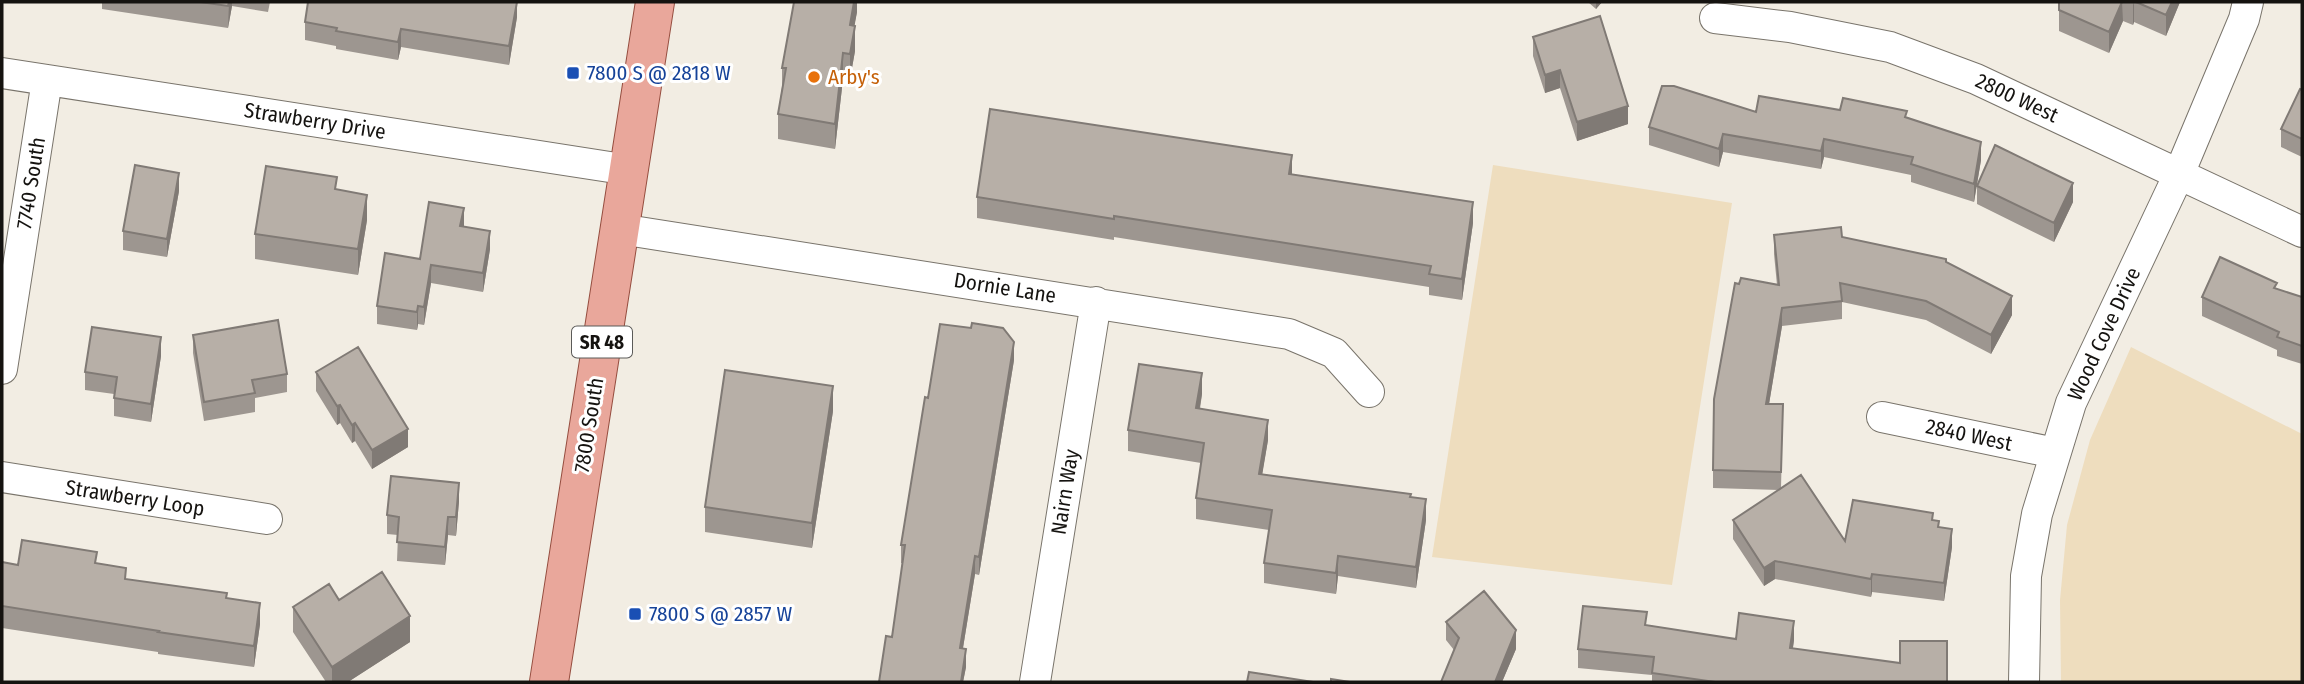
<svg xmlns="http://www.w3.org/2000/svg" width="2304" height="684" viewBox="0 0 2304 684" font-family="'Fira Sans Condensed',sans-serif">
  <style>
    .green { fill: #eeddbe }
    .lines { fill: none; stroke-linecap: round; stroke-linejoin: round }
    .street-casing { stroke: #79746b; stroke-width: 32 }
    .primary-casing { stroke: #954d3f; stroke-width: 40 }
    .street { stroke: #fff; stroke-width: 30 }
    .primary { stroke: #e9a79b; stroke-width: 38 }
    .wall { fill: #9d9690 }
    .shaded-wall { fill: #807a75 }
    .building { fill: #b7afa7; stroke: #807a75; stroke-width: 2 }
    .transit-dot { fill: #1a4fb4; stroke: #fff; stroke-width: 2.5 }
    .food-dot { fill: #e8710a; stroke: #fff; stroke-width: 2.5 }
    .labels { text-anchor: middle; stroke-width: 6; stroke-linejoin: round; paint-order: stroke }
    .shield { fill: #fff; stroke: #5b5a58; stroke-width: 2 }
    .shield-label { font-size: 19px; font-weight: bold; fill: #151310 }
    .transit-label { font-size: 21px; fill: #164399; stroke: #fff; text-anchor: start }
    .food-label { font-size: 21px; fill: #c56008; stroke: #fff; text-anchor: start }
    .street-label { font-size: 21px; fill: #151310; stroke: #fff }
  </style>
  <rect width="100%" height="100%" fill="#f2ede3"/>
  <path class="green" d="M 1493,165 L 1732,203 L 1672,585 L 1432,557 Z
    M 2131,347 L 2302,434 L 2302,682 L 2061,682 L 2060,600 L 2067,525 L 2090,440 Z"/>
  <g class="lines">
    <defs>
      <path id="street" d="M 1715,18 L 1790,27 L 1890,47 L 1976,79 L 2302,232
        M 2,73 L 629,170
        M 620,229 L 1289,334 L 1334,353 L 1369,392
        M 2,369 L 47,80
        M 1882,417 L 2055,453
        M 2,477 L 267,519
        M 1035,682 L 1096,302
        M 2024,682 L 2026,576 L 2037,514 L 2071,403 L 2179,174 L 2244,19 L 2248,2"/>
      <path id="primary" d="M 549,682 L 655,2"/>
    </defs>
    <use href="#street" class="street-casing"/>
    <use href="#primary" class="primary-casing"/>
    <use href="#street" class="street"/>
    <use href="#primary" class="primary"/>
  </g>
  <path class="wall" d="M 102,2 L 270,2 L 268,12 L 232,6 L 228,28 L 102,9 Z
    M 517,2 L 517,17 L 509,65 L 401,47 L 398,60 L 336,49 L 336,46 L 305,40 L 305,22 Z
    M 857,2 L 857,12 L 854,26 L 855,51 L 850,79 L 843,79 L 835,149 L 778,139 L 778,114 L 782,87 L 782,68 Z
    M 1588,2 L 1602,2 L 1596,9 Z
    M 2059,2 L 2180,2 L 2166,36 L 2134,22 L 2133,25 L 2123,21 L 2109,53 L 2059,31 Z
    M 1533,37 L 1628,124 L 1577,141 L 1560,88 L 1545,93 L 1533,56 Z
    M 2302,90 L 2302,157 L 2281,147 L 2281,129 Z
    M 1756,112 L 1907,118 L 1981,160 L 1974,202 L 1911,182 L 1911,175 L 1824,157 L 1821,169 L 1723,152 L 1719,167 L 1649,145 L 1649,127 Z
    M 1292,175 L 1473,223 L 1462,300 L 1429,295 L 1429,287 L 1114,237 L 1114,240 L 977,218 L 977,197 Z
    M 1977,186 L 2073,202 L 2054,242 L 1977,204 Z
    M 337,190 L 367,220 L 358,275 L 255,259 L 255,234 Z
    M 179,191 L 167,257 L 123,250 L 123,231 Z
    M 464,227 L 490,249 L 483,292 L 431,283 L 424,325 L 418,324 L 417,330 L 377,324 L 377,306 L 420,259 Z
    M 1774,235 L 1842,237 L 1946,262 L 2012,315 L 1991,354 L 1926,320 L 1842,302 L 1842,319 L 1782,326 L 1769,404 L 1783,404 L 1781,488 L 1845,541 L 1933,520 L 1939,528 L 1952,547 L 1944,601 L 1872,592 L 1871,597 L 1775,579 L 1764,586 L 1733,539 L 1733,520 L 1779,490 L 1713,488 L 1713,470 L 1739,284 L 1777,285 L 1774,254 Z
    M 2277,289 L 2302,297 L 2302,364 L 2277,356 L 2277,350 L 2202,316 L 2202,297 Z
    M 193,335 L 287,374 L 287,392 L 255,398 L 255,412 L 204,421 L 193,353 Z
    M 161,356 L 151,422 L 114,416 L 114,394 L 85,390 L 85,372 Z
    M 1014,360 L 979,575 L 975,574 L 963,648 L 966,667 L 963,682 L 879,682 L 892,637 L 903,563 L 901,563 L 901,545 L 928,398 Z
    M 316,372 L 408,447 L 372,469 L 355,441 L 352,443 L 340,423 L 337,425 L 316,391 Z
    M 1202,394 L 1200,409 L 1268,440 L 1262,474 L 1411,497 L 1426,520 L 1416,588 L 1338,576 L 1336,594 L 1264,583 L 1264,563 L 1269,530 L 1196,519 L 1196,498 L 1201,463 L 1128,451 L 1128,430 Z
    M 833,411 L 812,548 L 705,532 L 705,507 Z
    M 459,501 L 456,536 L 448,535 L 445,565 L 397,561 L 398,535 L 387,534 L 387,515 Z
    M 2,562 L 18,565 L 97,564 L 126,579 L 227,598 L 260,624 L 254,667 L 158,654 L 158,652 L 2,628 Z
    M 339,600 L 410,642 L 348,682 L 326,682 L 293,632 L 293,607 Z
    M 1446,622 L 1516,649 L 1502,682 L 1441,682 L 1454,650 L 1446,640 Z
    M 1647,625 L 1736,639 L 1794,640 L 1793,648 L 1947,682 L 1652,682 L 1652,675 L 1578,668 L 1578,649 Z"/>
  <path class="shaded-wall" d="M 229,2 L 232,2 L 232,6 L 228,28 Z
    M 517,2 L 517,17 L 509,65 L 509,46 Z
    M 854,2 L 857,2 L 857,12 L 850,51 L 850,25 Z
    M 1596,2 L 1602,2 L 1596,9 Z
    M 2122,2 L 2123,21 L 2109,53 L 2109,32 Z
    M 2134,2 L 2134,22 L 2133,25 L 2133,5 Z
    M 2172,2 L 2180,2 L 2166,36 L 2166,15 Z
    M 855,26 L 855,51 L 850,79 L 850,54 Z
    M 401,29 L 401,47 L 398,60 L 398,42 Z
    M 843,53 L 843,79 L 835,149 L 835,124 Z
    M 1560,70 L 1560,88 L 1545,93 L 1545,75 Z
    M 1628,106 L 1628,124 L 1577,141 L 1577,122 Z
    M 1723,134 L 1723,152 L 1719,167 L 1719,149 Z
    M 1824,139 L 1824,157 L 1821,169 L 1821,151 Z
    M 1981,142 L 1981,160 L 1974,202 L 1974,184 Z
    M 1292,155 L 1292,176 L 1289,174 Z
    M 179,173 L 179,191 L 167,257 L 167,239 Z
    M 2073,183 L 2073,202 L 2054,242 L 2054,223 Z
    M 367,195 L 367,220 L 358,275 L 358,249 Z
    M 1473,202 L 1473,223 L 1462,300 L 1462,279 Z
    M 464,208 L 464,226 L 460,245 L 460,226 Z
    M 490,231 L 490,249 L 483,292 L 483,273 Z
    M 431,265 L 431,283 L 424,325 L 424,307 Z
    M 2012,296 L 2012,315 L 1991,354 L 1991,335 Z
    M 418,306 L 418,324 L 417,330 L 417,312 Z
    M 1782,308 L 1782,326 L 1766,422 L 1766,404 Z
    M 161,337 L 161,356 L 151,422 L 151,404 Z
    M 1014,342 L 1014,360 L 979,575 L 979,557 Z
    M 1202,373 L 1202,394 L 1196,429 L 1196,408 Z
    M 833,386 L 833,411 L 812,548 L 812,523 Z
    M 340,405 L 340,423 L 337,425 L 337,406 Z
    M 1268,420 L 1268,440 L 1259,494 L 1259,474 Z
    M 355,423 L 355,441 L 352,443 L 352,425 Z
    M 408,429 L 408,447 L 372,469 L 372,450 Z
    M 459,483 L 459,501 L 456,536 L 456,517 Z
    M 1426,499 L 1426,520 L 1416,588 L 1416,567 Z
    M 448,517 L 448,535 L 445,565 L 445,547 Z
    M 1952,529 L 1952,547 L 1944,601 L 1944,583 Z
    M 975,556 L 975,574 L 960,666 L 960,648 Z
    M 1338,556 L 1338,576 L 1336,594 L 1336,573 Z
    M 1775,561 L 1775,579 L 1764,586 L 1764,568 Z
    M 1872,574 L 1872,592 L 1871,597 L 1871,579 Z
    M 260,603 L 260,624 L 254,667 L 254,646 Z
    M 410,616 L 410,642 L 348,682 L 332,682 L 332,667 Z
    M 1794,621 L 1794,640 L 1790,666 L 1790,648 Z
    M 1516,630 L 1516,649 L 1502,682 L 1495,682 Z
    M 966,649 L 966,667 L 963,682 L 961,682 Z"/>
  <path class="building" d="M 200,2 L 229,2 L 228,6 Z
    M 308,2 L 517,2 L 509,46 L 401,29 L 398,42 L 336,31 L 337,28 L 305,22 Z
    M 794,2 L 854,2 L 850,25 L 855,26 L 850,54 L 843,53 L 835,124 L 778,114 L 786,68 L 782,68 Z
    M 2059,2 L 2122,2 L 2109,32 L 2059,10 Z
    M 2136,2 L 2172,2 L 2166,15 Z
    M 1600,16 L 1628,106 L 1577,122 L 1560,70 L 1545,75 L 1533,37 Z
    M 1662,86 L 1674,86 L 1756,112 L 1759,96 L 1840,110 L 1843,98 L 1907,111 L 1905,117 L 1981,142 L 1974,184 L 1911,164 L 1913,157 L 1824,139 L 1821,151 L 1723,134 L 1719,149 L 1649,127 Z
    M 2300,89 L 2302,90 L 2302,139 L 2281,129 Z
    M 990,109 L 1292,155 L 1289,174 L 1473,202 L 1462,279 L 1429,274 L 1431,266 L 1114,216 L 1114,219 L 977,197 Z
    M 1995,145 L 2073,183 L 2054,223 L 1977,186 Z
    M 135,165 L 179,173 L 167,239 L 123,231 Z
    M 266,166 L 337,177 L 335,189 L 367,195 L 358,249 L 255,234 Z
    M 429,202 L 464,208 L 460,226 L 490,231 L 483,273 L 431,265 L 424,307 L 418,306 L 417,312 L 377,306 L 385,253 L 420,259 Z
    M 1841,227 L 1842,237 L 1946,259 L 1946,262 L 2012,296 L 1991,335 L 1926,301 L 1840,283 L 1842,301 L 1782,308 L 1766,404 L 1783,404 L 1781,472 L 1713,470 L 1714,399 L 1735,283 L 1739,284 L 1741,278 L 1779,285 L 1774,235 Z
    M 2220,257 L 2277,283 L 2274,288 L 2302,297 L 2302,346 L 2277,337 L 2279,332 L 2202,297 Z
    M 278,320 L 287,374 L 252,380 L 255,393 L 204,402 L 193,335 Z
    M 972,323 L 1003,328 L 1014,342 L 979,557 L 975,556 L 960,648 L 966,649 L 961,682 L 879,682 L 886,636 L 892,637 L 905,545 L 901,545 L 925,397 L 928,398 L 940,324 L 971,328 Z
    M 92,327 L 161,337 L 151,404 L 114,398 L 117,377 L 85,372 Z
    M 358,347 L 408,429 L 372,450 L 355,423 L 352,425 L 340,405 L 337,406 L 316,372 Z
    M 1139,364 L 1202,373 L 1196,408 L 1268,420 L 1259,474 L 1411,494 L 1410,497 L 1426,499 L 1416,567 L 1338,556 L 1336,573 L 1264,563 L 1272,510 L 1196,498 L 1204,443 L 1128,430 Z
    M 725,370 L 833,386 L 812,523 L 705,507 Z
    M 1801,475 L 1845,541 L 1853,500 L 1933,513 L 1932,520 L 1939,521 L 1938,527 L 1952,529 L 1944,583 L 1872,574 L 1871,579 L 1775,561 L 1764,568 L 1733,520 Z
    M 391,476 L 459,483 L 456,517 L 448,517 L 445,547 L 397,542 L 399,517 L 387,515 Z
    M 22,540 L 97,552 L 95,563 L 126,568 L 125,579 L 227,593 L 226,598 L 260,603 L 254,646 L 158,632 L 159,631 L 2,606 L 2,562 L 18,565 Z
    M 382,572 L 410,616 L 332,667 L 293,607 L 329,584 L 339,600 Z
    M 1484,591 L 1516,630 L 1495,682 L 1441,682 L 1459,638 L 1446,622 Z
    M 1583,606 L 1647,612 L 1645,625 L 1736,639 L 1739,613 L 1794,621 L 1790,648 L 1900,663 L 1900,641 L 1947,641 L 1947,682 L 1715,682 L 1652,673 L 1654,657 L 1578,649 Z
    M 1249,672 L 1313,682 L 1247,682 Z
    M 1331,679 L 1350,682 L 1331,682 Z"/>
  <g class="transit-dot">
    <rect x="566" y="66" width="14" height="14" rx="3.5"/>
    <rect x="628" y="607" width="14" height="14" rx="3.5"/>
  </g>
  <circle class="food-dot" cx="814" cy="77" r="7"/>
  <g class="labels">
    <rect class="shield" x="572" y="326.5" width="60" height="31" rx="5"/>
    <g class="shield-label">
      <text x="602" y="349">SR 48</text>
    </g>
    <g class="transit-label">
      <text x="587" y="80">7800 S @ 2818 W</text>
      <text x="649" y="621">7800 S @ 2857 W</text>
    </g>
    <g class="food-label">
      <text x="828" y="84">Arby's</text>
    </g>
    <g class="street-label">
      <text transform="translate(2017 98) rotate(25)" y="7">2800 West</text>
      <text transform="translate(315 121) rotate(9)" y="7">Strawberry Drive</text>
      <text transform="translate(31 183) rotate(-81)" y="7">7740 South</text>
      <text transform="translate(1005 288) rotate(9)" y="7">Dornie Lane</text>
      <text transform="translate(2104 334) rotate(-65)" y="7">Wood Cove Drive</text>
      <text transform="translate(589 425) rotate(-81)" y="7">7800 South</text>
      <text transform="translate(1969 435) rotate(12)" y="7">2840 West</text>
      <text transform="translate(1065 492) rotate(-81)" y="7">Nairn Way</text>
      <text transform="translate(135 498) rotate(9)" y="7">Strawberry Loop</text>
    </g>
  </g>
  <rect width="2304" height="684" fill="none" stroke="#151310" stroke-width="7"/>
</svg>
